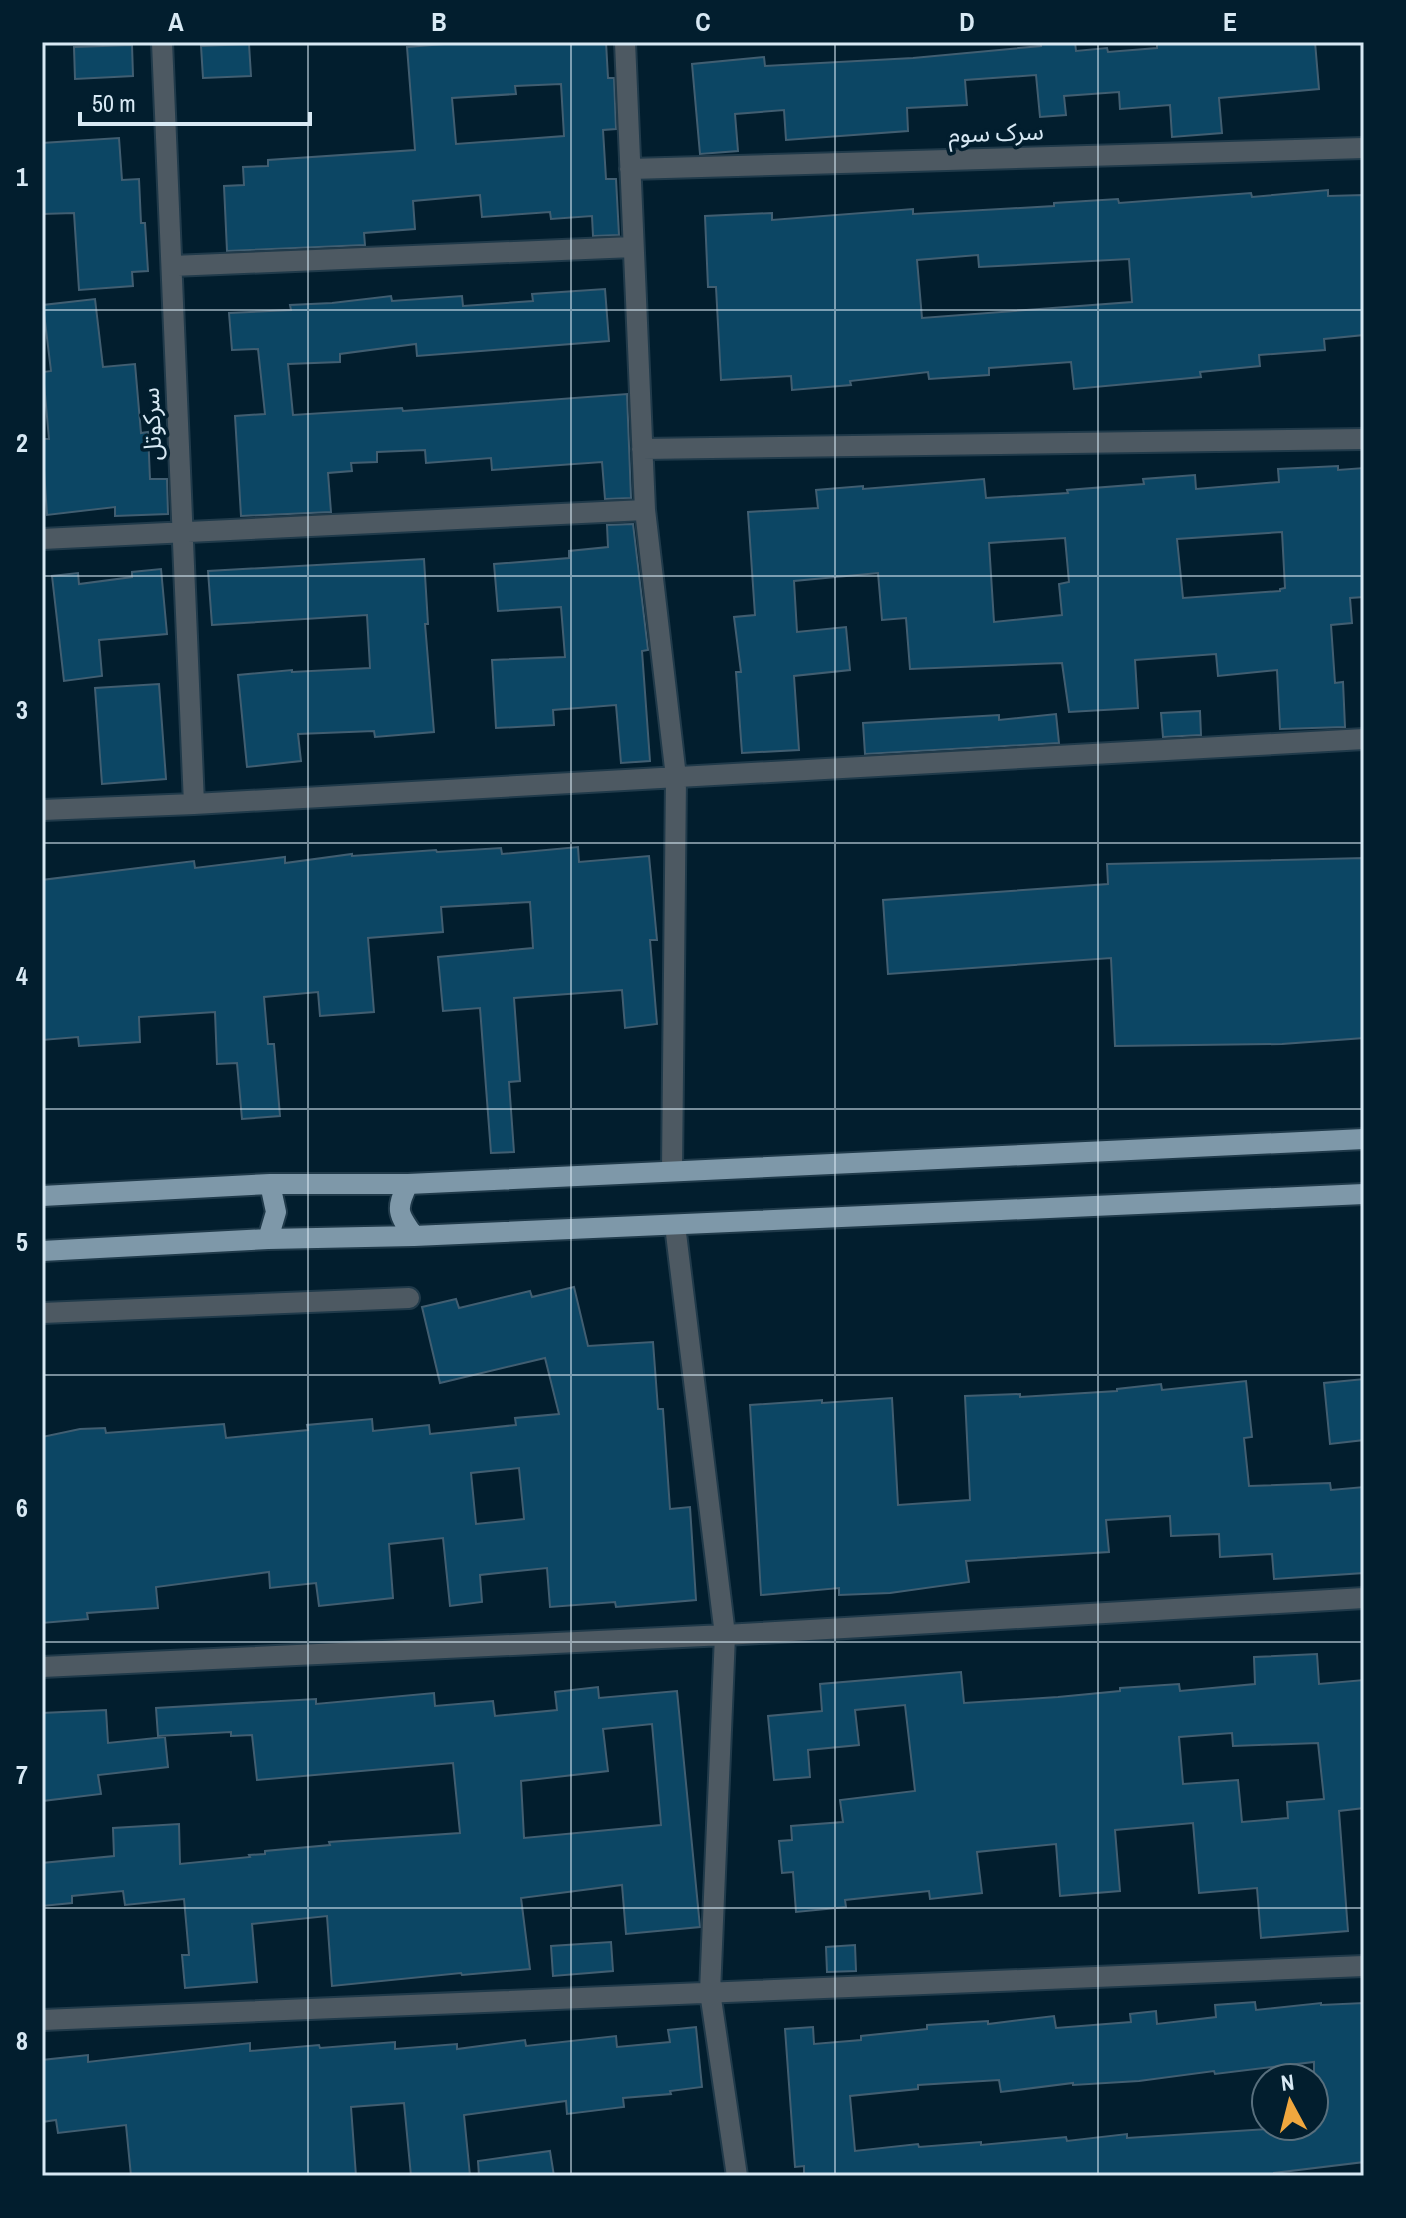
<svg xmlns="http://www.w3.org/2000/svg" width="1406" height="2218" viewBox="0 0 1406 2218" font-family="'Archivo Narrow','Noto Sans Arabic',sans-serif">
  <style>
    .building { fill: #0c4664; stroke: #415e71; stroke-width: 2; fill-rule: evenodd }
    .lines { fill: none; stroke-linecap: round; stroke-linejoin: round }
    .minor-casing { stroke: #203a4a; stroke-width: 24 }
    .major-casing { stroke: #203a4a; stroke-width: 24 }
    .minor { stroke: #4d5962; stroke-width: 20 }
    .major { stroke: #7e98a9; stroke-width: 20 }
    .grid { fill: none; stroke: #d8e9f4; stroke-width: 2; stroke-opacity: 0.55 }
    .labels { text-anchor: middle; stroke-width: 7; stroke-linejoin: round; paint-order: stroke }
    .street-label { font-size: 24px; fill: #d8e9f4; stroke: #021e2e }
    .neatline { fill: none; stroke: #d8e9f4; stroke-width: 3 }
    .grid-label { font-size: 26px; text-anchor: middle; font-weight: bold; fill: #d8e9f4 }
  </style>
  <rect width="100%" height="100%" fill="#021e2e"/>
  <path class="building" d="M 470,42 L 606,42 L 608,78 L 614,78 L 616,129 L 603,130 L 606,179 L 616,179 L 619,235 L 593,236 L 592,216 L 551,219 L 550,212 L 482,217 L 480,195 L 413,201 L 415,229 L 364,233 L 365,245 L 227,251 L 224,186 L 244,185 L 243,167 L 268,166 L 268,160 L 415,150 L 407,47 ZM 561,84 L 564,136 L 456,144 L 452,98 L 516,94 L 515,86 Z
    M 1041,42 L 1075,42 L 1076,51 L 1107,48 L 1108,52 L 1157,48 L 1157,42 L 1315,42 L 1319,89 L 1219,98 L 1222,133 L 1172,137 L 1170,105 L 1120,109 L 1119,92 L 1064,96 L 1066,115 L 1040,117 L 1036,75 L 965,80 L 967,105 L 907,108 L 908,131 L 786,140 L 784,110 L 735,114 L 738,151 L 700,154 L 692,64 L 764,57 L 765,66 L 913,58 L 1041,46 Z
    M 249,44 L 251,76 L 203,78 L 201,46 Z
    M 132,45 L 133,76 L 75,79 L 74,47 Z
    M 119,138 L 122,180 L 139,179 L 141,223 L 145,223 L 148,271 L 132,272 L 133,286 L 79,290 L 74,213 L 42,214 L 42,143 Z
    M 1328,190 L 1328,196 L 1364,195 L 1364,335 L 1324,339 L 1325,350 L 1259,355 L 1260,366 L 1200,372 L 1201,377 L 1074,389 L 1071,362 L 989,368 L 989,375 L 929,379 L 928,372 L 850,381 L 851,385 L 792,390 L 791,376 L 721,380 L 716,287 L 708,287 L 705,216 L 772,213 L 772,220 L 913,209 L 913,214 L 1054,206 L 1054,203 L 1118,199 L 1119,203 L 1251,193 L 1252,197 ZM 978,255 L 979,267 L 1129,259 L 1132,302 L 922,318 L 917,260 Z
    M 605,289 L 609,341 L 417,356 L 416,344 L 340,354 L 340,362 L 288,364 L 293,415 L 402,408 L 403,411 L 627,394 L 631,498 L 605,499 L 602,462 L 492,470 L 491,458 L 426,463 L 425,450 L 377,452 L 377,462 L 351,463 L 352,471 L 328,473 L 331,512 L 241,516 L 235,416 L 265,414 L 258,349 L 232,350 L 229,313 L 291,310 L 290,305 L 332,303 L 391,296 L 392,301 L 462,296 L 463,306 L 533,301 L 532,294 Z
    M 95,299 L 103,367 L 135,364 L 141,433 L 148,432 L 150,479 L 167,479 L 168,514 L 115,516 L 115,507 L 47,515 L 42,439 L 49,439 L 43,372 L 51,371 L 43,305 Z
    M 1338,466 L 1338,470 L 1364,468 L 1364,597 L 1350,598 L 1352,623 L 1331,625 L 1335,683 L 1343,682 L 1345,727 L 1280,729 L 1277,670 L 1218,676 L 1216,654 L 1135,660 L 1138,708 L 1069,712 L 1062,663 L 910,669 L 906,618 L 882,620 L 878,573 L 794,581 L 797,632 L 846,627 L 850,670 L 794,676 L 799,750 L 742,753 L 736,672 L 741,672 L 734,617 L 755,615 L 748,512 L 818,508 L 816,490 L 863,486 L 863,489 L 984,479 L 986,498 L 1068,493 L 1067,490 L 1144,484 L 1143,479 L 1195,475 L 1196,489 L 1279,482 L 1278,469 ZM 1282,532 L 1285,588 L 1280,589 L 1280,591 L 1183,598 L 1177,539 ZM 1065,538 L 1069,582 L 1059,584 L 1062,615 L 994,622 L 989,543 Z
    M 633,524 L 648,650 L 642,651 L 650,761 L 621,763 L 616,705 L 553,710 L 554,725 L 496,728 L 492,660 L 565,657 L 561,607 L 498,611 L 494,564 L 569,558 L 569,551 L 608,547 L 607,525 Z
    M 424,559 L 428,624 L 425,624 L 434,732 L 375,737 L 374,731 L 298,734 L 301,761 L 247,767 L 238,675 L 292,670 L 292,672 L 370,668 L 367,615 L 212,625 L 208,571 Z
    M 161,569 L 167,634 L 99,640 L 102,676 L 64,681 L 52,576 L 78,573 L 79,584 L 132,577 L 132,572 Z
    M 159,684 L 166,779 L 102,784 L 95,688 Z
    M 1200,711 L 1201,735 L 1163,737 L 1161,713 Z
    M 1056,714 L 1059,743 L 865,754 L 863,723 L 999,715 L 999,720 Z
    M 578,847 L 579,862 L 649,856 L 657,940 L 650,940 L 657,1024 L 625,1028 L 622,990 L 514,998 L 520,1081 L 509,1082 L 514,1152 L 491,1153 L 480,1008 L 443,1011 L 438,957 L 533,948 L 530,902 L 441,907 L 443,932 L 368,938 L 374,1012 L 320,1016 L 318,992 L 264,997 L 268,1044 L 274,1044 L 280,1116 L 242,1119 L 237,1063 L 217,1064 L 215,1012 L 139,1017 L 140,1042 L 79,1046 L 78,1037 L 42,1040 L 42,880 L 194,861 L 195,868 L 285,857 L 285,863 L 352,854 L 352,856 L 436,850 L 437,852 L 501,848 L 502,854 Z
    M 1364,858 L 1364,1038 L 1282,1044 L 1115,1046 L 1111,958 L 888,974 L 883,900 L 1108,884 L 1107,864 Z
    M 574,1287 L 588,1346 L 653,1342 L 658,1409 L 663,1409 L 670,1509 L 690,1507 L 696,1600 L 616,1607 L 615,1602 L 550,1607 L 547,1568 L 480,1575 L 482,1602 L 450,1606 L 443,1538 L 389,1544 L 393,1598 L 319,1606 L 316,1583 L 270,1588 L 269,1572 L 156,1587 L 158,1608 L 87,1613 L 88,1619 L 42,1623 L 42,1437 L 80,1429 L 105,1428 L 106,1433 L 224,1424 L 226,1438 L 308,1430 L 307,1425 L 372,1419 L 373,1431 L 429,1425 L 430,1434 L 516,1425 L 515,1418 L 559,1414 L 545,1358 L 440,1383 L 422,1307 L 456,1299 L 459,1308 L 530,1291 L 532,1297 ZM 519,1468 L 524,1519 L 476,1524 L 471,1473 Z
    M 1364,1379 L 1364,1440 L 1330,1444 L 1324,1383 Z
    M 1246,1381 L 1252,1437 L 1244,1438 L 1249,1486 L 1330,1483 L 1331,1490 L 1364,1487 L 1364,1573 L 1274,1579 L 1272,1554 L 1220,1557 L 1219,1534 L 1171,1536 L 1170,1516 L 1106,1520 L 1109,1552 L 966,1561 L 969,1582 L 890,1593 L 839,1595 L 839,1588 L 761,1595 L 750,1405 L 822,1400 L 822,1403 L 892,1398 L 898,1505 L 970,1500 L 965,1396 L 1020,1394 L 1020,1397 L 1117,1391 L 1117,1389 L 1161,1384 L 1162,1390 Z
    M 1317,1654 L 1319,1684 L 1364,1680 L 1364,1808 L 1339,1811 L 1348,1931 L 1261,1938 L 1257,1888 L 1199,1893 L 1193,1823 L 1115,1830 L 1120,1891 L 1060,1896 L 1056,1844 L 977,1852 L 982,1893 L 930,1899 L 929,1891 L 845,1900 L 846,1907 L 796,1912 L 793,1872 L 782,1873 L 779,1841 L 792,1840 L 791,1826 L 843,1822 L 840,1800 L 915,1791 L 905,1705 L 855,1710 L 859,1745 L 808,1750 L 810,1777 L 774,1780 L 768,1716 L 822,1711 L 820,1684 L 961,1672 L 964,1703 L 1058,1697 L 1120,1691 L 1120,1688 L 1179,1684 L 1180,1691 L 1255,1684 L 1254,1657 ZM 1232,1733 L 1233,1746 L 1318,1743 L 1324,1799 L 1287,1802 L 1288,1818 L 1242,1822 L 1238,1780 L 1183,1784 L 1179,1737 Z
    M 598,1687 L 599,1698 L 677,1691 L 700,1927 L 626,1934 L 622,1885 L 521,1898 L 530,1969 L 462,1975 L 461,1973 L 332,1986 L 327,1916 L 252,1924 L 257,1982 L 185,1988 L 182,1955 L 189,1955 L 184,1899 L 125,1905 L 123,1891 L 72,1896 L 72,1903 L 42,1906 L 42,1863 L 114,1856 L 113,1828 L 179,1824 L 180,1864 L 250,1857 L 249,1855 L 265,1854 L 265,1851 L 330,1845 L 329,1842 L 460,1833 L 453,1763 L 257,1780 L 252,1735 L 231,1736 L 231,1732 L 158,1736 L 156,1708 L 316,1699 L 316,1704 L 434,1693 L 435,1706 L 493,1701 L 495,1716 L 557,1710 L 555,1692 ZM 652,1724 L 661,1825 L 524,1838 L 521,1781 L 608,1771 L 603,1729 Z
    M 106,1710 L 108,1743 L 165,1737 L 168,1767 L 98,1775 L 101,1794 L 42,1801 L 42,1713 Z
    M 611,1942 L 613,1971 L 553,1976 L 551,1946 Z
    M 855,1945 L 856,1971 L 827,1972 L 826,1947 Z
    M 1255,2002 L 1256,2010 L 1321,2003 L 1321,2005 L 1364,2003 L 1364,2162 L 1274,2173 L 1274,2176 L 804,2176 L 804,2166 L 795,2167 L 785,2029 L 813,2027 L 814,2044 L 861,2040 L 861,2036 L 927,2029 L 927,2025 L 988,2021 L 988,2024 L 1054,2016 L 1056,2028 L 1131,2022 L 1130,2014 L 1156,2011 L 1157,2024 L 1216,2017 L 1215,2005 ZM 1314,2062 L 1314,2126 L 1127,2138 L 1127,2134 L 1067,2141 L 1066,2137 L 981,2145 L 981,2142 L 919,2147 L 918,2144 L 855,2151 L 850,2096 L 918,2089 L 918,2085 L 999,2080 L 1001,2092 L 1073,2083 L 1073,2085 L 1139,2081 L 1214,2071 L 1215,2074 Z
    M 696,2027 L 702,2087 L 670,2091 L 671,2094 L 623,2098 L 624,2107 L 567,2114 L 566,2101 L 464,2115 L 470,2176 L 411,2176 L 404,2103 L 351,2107 L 356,2176 L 131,2176 L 126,2125 L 58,2133 L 56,2120 L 42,2122 L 42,2060 L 88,2055 L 88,2062 L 250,2043 L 250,2051 L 319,2045 L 320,2048 L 395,2042 L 395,2049 L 457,2044 L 457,2049 L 525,2040 L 526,2046 L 616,2036 L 617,2047 L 670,2042 L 668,2030 Z
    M 550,2151 L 554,2176 L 479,2176 L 478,2161 Z"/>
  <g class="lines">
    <defs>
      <path id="minor" d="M 162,42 L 194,804
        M 625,42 L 645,510 L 676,777 L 672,1171
        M 630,169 L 1364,148
        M 172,266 L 633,247
        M 642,449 L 1364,439
        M 42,539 L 645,510
        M 42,810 L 194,804 L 1364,739
        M 675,1225 L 725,1635 L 710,1992 L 737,2176
        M 42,1313 L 409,1298
        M 42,1667 L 725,1635 L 1364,1598
        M 42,2020 L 1364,1966"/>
      <path id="major" d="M 408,1184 C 395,1210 398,1214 414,1236
        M 42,1196 L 270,1184 L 408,1184 L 1364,1139
        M 268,1239 L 276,1212 L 270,1184
        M 42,1251 L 268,1239 L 414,1236 L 1364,1194"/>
    </defs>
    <use href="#minor" class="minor-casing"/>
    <use href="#major" class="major-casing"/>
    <use href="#minor" class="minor"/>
    <use href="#major" class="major"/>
  </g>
  <path class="grid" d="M 308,42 L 308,2176M 571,42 L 571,2176M 835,42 L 835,2176M 1098,42 L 1098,2176M 42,310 L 1364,310M 42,576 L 1364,576M 42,843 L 1364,843M 42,1109 L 1364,1109M 42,1375 L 1364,1375M 42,1642 L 1364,1642M 42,1908 L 1364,1908"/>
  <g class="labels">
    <g class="street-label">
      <text transform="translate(996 133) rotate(-2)" y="8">سرک سوم</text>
      <text transform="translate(152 424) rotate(-92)" y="8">سرکوتل</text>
    </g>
  </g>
  <rect width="1406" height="2218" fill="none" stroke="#021e2e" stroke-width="88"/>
  <g transform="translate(1290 2102) rotate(353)"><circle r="38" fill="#021e2e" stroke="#586f7d" stroke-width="2"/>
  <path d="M0-6L14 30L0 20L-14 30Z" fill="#f0a73e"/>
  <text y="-12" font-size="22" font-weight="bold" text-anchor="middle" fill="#d8e9f4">N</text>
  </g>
  <path d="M80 112v12h230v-12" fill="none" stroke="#d8e9f4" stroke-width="4"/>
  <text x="92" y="112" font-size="24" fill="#d8e9f4" stroke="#021e2e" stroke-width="6" paint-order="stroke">50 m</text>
  <rect x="44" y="44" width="1318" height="2130" class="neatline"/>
  <g class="grid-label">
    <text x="176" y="31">A</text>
    <text x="439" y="31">B</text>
    <text x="703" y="31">C</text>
    <text x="967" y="31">D</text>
    <text x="1230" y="31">E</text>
    <text x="22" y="186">1</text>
    <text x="22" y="452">2</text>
    <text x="22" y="719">3</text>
    <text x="22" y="985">4</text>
    <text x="22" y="1251">5</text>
    <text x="22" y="1517">6</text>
    <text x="22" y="1784">7</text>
    <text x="22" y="2050">8</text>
  </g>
</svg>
